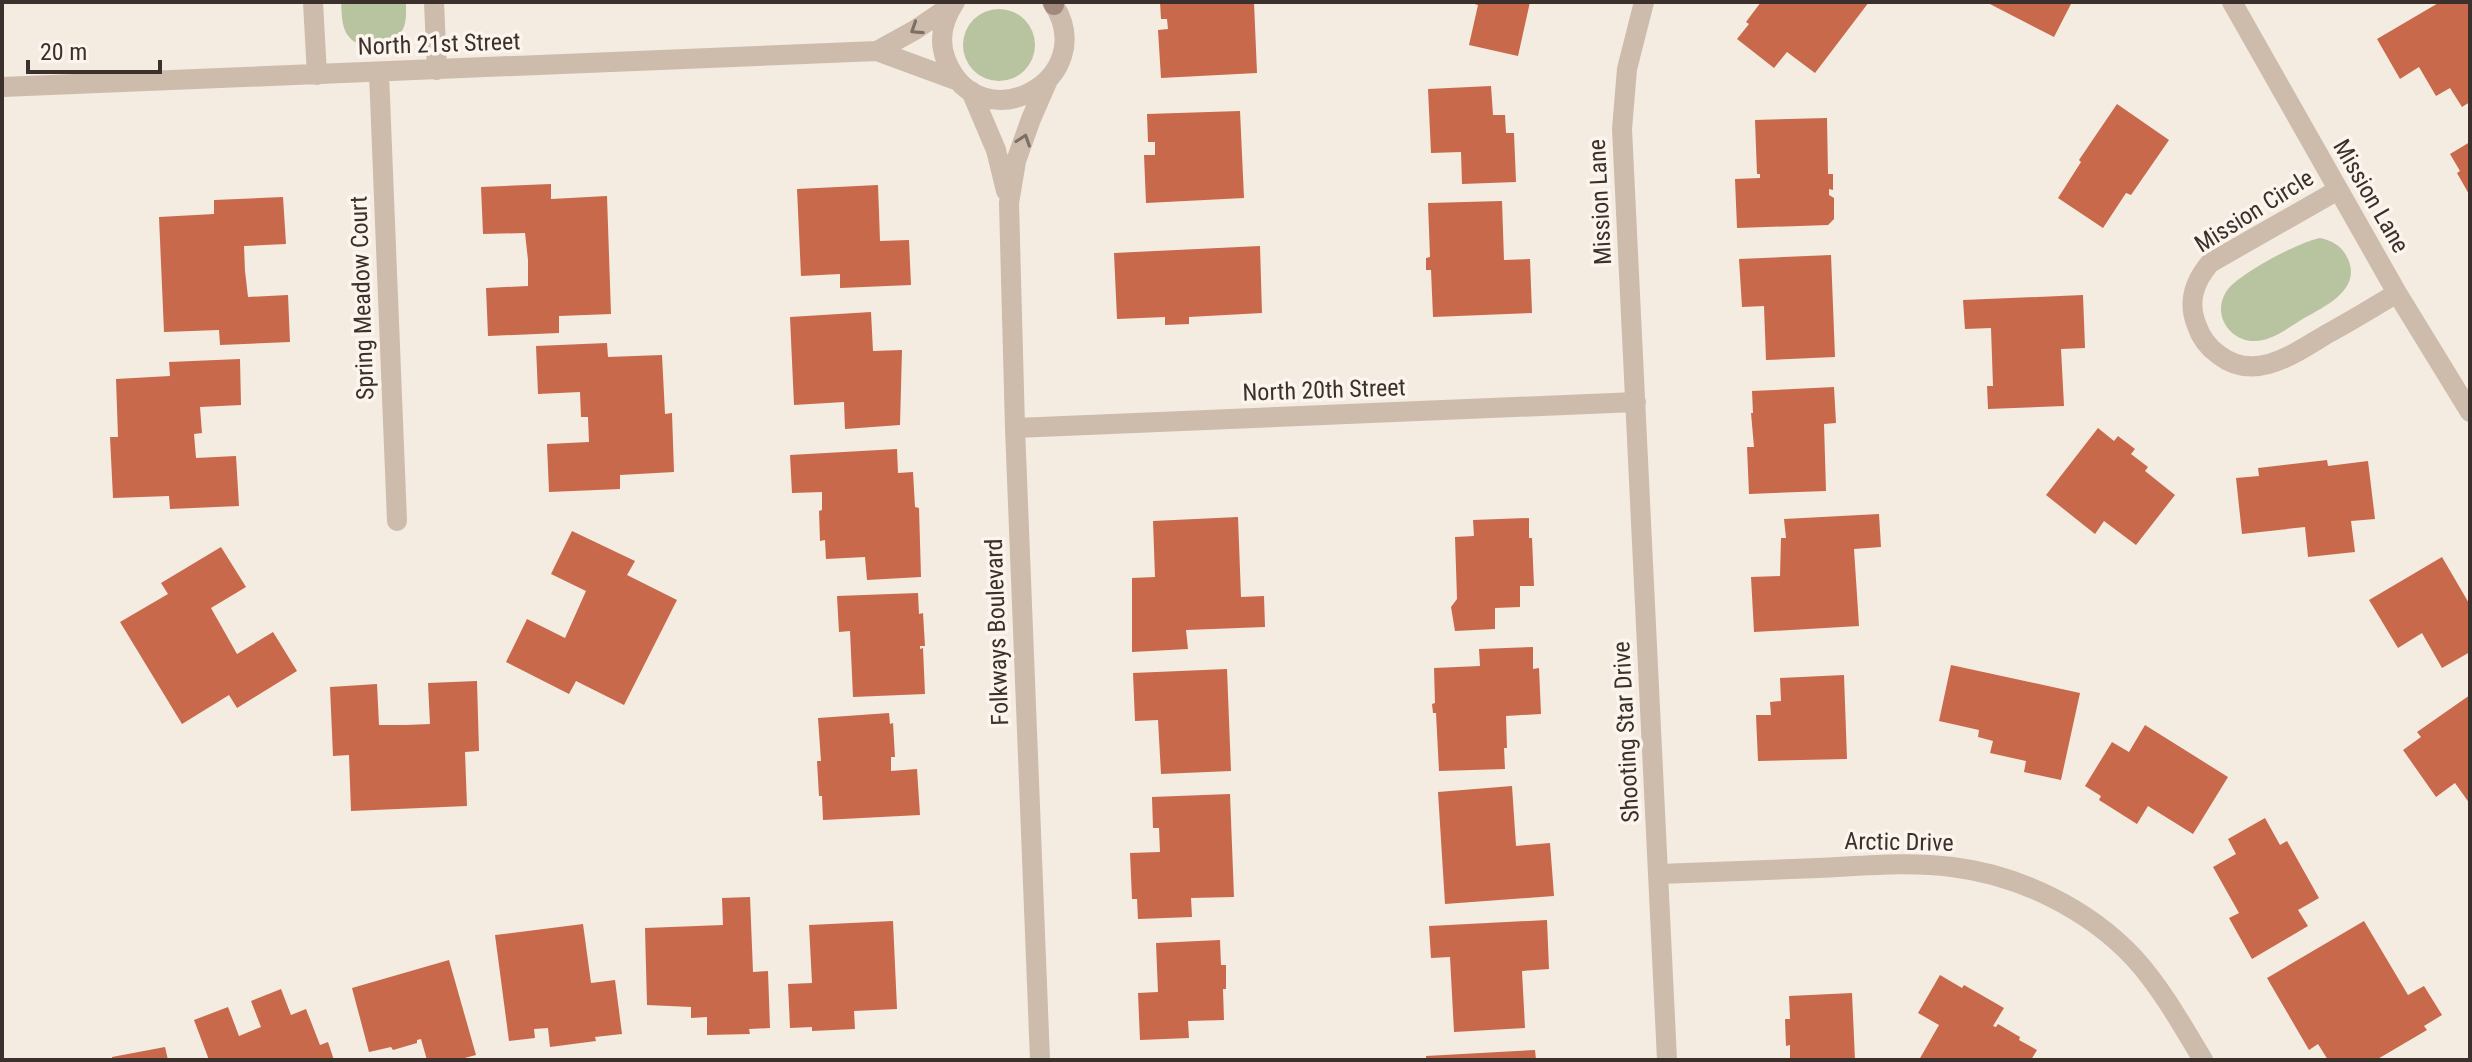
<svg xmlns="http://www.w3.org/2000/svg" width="2472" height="1062" viewBox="0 0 2472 1062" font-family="'Roboto Condensed',sans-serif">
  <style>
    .green { fill: #b8c4a0 }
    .building { fill: #c8694b }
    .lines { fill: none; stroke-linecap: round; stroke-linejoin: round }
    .street { stroke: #cdbbac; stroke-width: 20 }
    .secondary { stroke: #a18a7d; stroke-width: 20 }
    .oneway { stroke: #7d6f65 }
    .labels { text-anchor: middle; stroke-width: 7; stroke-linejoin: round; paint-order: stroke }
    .street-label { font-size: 24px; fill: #3b302b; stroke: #fbf5ee }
  </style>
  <rect width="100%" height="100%" fill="#f4ebe1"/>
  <path class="green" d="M 341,2 L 406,2 C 406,12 407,25 401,32 C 389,46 363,52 350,38 C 341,29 342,14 341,2 Z
    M963 45a36 36 0 1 1 72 0a36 36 0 1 1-72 0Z
    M 2320,238 C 2333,241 2342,246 2348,259 C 2362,291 2323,307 2301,320 C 2289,327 2277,337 2263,340 C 2235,347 2210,318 2226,292 C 2237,274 2299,242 2320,238 Z"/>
  <path class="building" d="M 1160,2 L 1254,2 L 1257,73 L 1161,78 L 1158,30 L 1168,29 L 1167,19 L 1161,19 Z
    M 1468,2 L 1530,2 L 1518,56 L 1469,45 L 1478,5 Z
    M 1761,2 L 1869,2 L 1815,73 L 1787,52 L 1774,68 L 1737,39 L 1749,24 L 1746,22 Z
    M 1986,2 L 2072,2 L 2054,37 Z
    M 2440,2 L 2470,2 L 2470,102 L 2462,107 L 2450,88 L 2436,96 L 2419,67 L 2400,79 L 2377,39 Z
    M 1491,86 L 1493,115 L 1505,115 L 1506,133 L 1514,133 L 1516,182 L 1462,184 L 1461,152 L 1431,153 L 1428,89 Z
    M 2117,104 L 2169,140 L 2131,195 L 2126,193 L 2103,228 L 2058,198 L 2081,162 L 2079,160 Z
    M 1240,111 L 1244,198 L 1146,203 L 1144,155 L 1155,155 L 1155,142 L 1148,142 L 1147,114 Z
    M 1827,118 L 1828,174 L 1833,174 L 1833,190 L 1829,189 L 1829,195 L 1834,198 L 1834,219 L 1828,225 L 1737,228 L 1735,179 L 1760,178 L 1760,174 L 1757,174 L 1755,120 Z
    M 2470,142 L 2470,196 L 2457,173 L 2460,171 L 2450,154 Z
    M 551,184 L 551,199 L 607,196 L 611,314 L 559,316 L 559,333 L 488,336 L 486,288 L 528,286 L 528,260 L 525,233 L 483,234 L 481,187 Z
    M 878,185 L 880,241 L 909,240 L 911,285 L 840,288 L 840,274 L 801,276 L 797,189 Z
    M 283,197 L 286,244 L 244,246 L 245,271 L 248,297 L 288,295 L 290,342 L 220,345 L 219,330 L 164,332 L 159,217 L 214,214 L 214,200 Z
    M 1502,201 L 1504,260 L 1530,259 L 1532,313 L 1433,317 L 1431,270 L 1426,270 L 1426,258 L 1430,257 L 1428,203 Z
    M 1260,246 L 1262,313 L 1189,317 L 1189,324 L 1165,325 L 1165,317 L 1117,319 L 1114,253 Z
    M 1831,255 L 1835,357 L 1766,360 L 1764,306 L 1742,307 L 1739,259 Z
    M 2083,295 L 2085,348 L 2061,349 L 2064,406 L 1988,409 L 1987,386 L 1993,386 L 1991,328 L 1965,329 L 1963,300 Z
    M 871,312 L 873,351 L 902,350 L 900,425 L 845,429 L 844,402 L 794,405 L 790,317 Z
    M 607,343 L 608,357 L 662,355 L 665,414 L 672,413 L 674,472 L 620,475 L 620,489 L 549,492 L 547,444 L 589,442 L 588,417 L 581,417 L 580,392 L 538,394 L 536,346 Z
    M 240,359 L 241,405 L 200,407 L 202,433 L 194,434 L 196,458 L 236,456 L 239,506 L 170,509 L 169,496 L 113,498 L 110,437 L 118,437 L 116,379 L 170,376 L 169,362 Z
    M 1834,387 L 1836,423 L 1824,424 L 1826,491 L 1749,494 L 1747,447 L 1754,447 L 1751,413 L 1753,413 L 1752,391 Z
    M 2098,428 L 2114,441 L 2118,436 L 2135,449 L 2131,454 L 2148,467 L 2145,471 L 2175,495 L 2136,545 L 2104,521 L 2095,534 L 2046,495 Z
    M 897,449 L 898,473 L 913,472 L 915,507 L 919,508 L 921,577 L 867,580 L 865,557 L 826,559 L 825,540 L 820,541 L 819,511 L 822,510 L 822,492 L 792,493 L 790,455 Z
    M 2327,460 L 2328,466 L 2368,461 L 2375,519 L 2351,521 L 2355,552 L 2308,557 L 2305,527 L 2242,534 L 2236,478 L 2259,476 L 2258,468 Z
    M 1879,514 L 1881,547 L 1854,549 L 1859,626 L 1754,632 L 1751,577 L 1780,576 L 1781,538 L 1786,538 L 1784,519 Z
    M 1238,517 L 1241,597 L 1264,596 L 1265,627 L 1186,630 L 1188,649 L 1132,652 L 1132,578 L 1155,577 L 1153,521 Z
    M 1529,518 L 1529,538 L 1532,538 L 1534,586 L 1520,586 L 1520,607 L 1495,608 L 1495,629 L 1455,631 L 1451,607 L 1457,599 L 1455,537 L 1474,536 L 1473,520 Z
    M 572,531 L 635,561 L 627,575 L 677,600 L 624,705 L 576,681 L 569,694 L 506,662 L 527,619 L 565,638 L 586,591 L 551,574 Z
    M 221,547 L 246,587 L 211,608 L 237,654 L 273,632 L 297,671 L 237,708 L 229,695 L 182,724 L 120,622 L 168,594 L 161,583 Z
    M 2442,557 L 2470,605 L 2470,652 L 2442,668 L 2422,633 L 2398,648 L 2369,600 Z
    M 918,593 L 919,614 L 923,613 L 925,646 L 920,646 L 920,649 L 923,648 L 925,694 L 853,697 L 850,631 L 839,632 L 837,596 Z
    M 1533,647 L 1533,669 L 1539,668 L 1541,714 L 1506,716 L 1507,748 L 1504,748 L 1505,769 L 1439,771 L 1436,713 L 1433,713 L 1432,704 L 1435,703 L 1434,668 L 1480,666 L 1479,649 Z
    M 1951,665 L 2080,693 L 2061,780 L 2024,772 L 2026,761 L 1990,753 L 1993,741 L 1978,737 L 1979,730 L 1939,721 Z
    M 1227,669 L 1231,771 L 1161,774 L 1158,720 L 1135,721 L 1133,673 Z
    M 1844,675 L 1847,759 L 1758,761 L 1756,715 L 1771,715 L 1770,702 L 1781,701 L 1780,678 Z
    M 477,681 L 479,751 L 465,752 L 467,806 L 351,811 L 349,755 L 333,756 L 330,687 L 377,684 L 379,725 L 406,725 L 430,724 L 428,683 Z
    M 2470,695 L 2470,804 L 2455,783 L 2436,797 L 2403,750 L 2421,737 L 2417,732 Z
    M 889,713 L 890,724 L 893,723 L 895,757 L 891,757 L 891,771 L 917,769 L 920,815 L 823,820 L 822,796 L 819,796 L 817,761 L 821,761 L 818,718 Z
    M 2145,725 L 2228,777 L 2193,834 L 2148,806 L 2137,824 L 2099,800 L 2101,796 L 2085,786 L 2112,742 L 2129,752 Z
    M 1512,786 L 1516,846 L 1550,843 L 1554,896 L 1445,904 L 1438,792 Z
    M 1230,794 L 1234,897 L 1191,898 L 1192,917 L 1138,919 L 1137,899 L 1132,899 L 1130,853 L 1160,852 L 1159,828 L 1153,828 L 1152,797 Z
    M 2265,818 L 2280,845 L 2287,841 L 2319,898 L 2298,910 L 2308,926 L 2252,959 L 2229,918 L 2239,913 L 2213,867 L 2236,854 L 2228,839 Z
    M 750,897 L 753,972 L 768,971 L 770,1028 L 749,1029 L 750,1034 L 707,1035 L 707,1017 L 691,1018 L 691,1007 L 647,1005 L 645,928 L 723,925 L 722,898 Z
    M 1547,920 L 1549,969 L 1522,971 L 1525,1028 L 1454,1032 L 1450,957 L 1431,958 L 1429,926 Z
    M 893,921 L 897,1009 L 854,1011 L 855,1029 L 812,1031 L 812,1027 L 790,1028 L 788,984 L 812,983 L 809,925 Z
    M 2364,921 L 2408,995 L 2424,986 L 2442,1015 L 2424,1026 L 2427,1030 L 2376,1060 L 2328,1060 L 2318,1044 L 2309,1050 L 2267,978 Z
    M 583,924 L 591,983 L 615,980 L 622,1034 L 595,1037 L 596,1041 L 550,1047 L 548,1028 L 534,1029 L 535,1038 L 509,1041 L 495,935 Z
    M 1220,940 L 1221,965 L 1226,965 L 1226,989 L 1223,989 L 1224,1020 L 1188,1021 L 1189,1038 L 1140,1040 L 1138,993 L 1158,992 L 1156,943 Z
    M 449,960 L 476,1055 L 457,1060 L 427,1060 L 421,1039 L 417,1040 L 417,1043 L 393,1050 L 391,1047 L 369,1052 L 352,988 Z
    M 1940,975 L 1962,988 L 1964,985 L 2004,1008 L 1993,1026 L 1996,1027 L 1998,1024 L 2020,1037 L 2019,1040 L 2037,1050 L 2031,1060 L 1919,1060 L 1939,1025 L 1918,1013 Z
    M 281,989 L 291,1015 L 306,1009 L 320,1045 L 328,1042 L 334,1060 L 209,1060 L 194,1020 L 228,1007 L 239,1036 L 261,1027 L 251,1001 Z
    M 1852,993 L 1855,1060 L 1790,1060 L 1790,1045 L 1786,1046 L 1785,1019 L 1790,1019 L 1789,996 Z
    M 165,1047 L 168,1060 L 112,1060 L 112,1057 Z
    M 1535,1050 L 1536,1060 L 1426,1060 L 1426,1056 Z"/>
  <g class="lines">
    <path class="street" d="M 313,2 L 317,75
      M 434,2 L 437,70
      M 955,2 C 943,20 938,40 946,60 C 980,145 1104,79 1052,2
      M 1644,2 L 1627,69 L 1622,129 L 1667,1060
      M 2232,2 L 2397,293 L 2470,412
      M 877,51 L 915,30 L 952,5
      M 379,73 L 397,521
      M 2,87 L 877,51 L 956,80
      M 971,91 L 996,150 L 1006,191
      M 2338,190 L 2210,263 C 2194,282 2187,302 2197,326 C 2201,338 2209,348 2219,355 C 2255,383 2295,353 2327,334 C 2351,321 2374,307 2397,293
      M 1015,428 L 1636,402
      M 1659,874 C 1712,872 1765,870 1818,868 C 1862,866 1908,861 1952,867 C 2019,875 2089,909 2135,959 C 2162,989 2182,1025 2203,1060
      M 1040,1060 L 1015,428 L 1009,203 L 1016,161 L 1031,119 L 1048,80"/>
    <path class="secondary" d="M 1053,2 L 1054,5"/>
  </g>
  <defs><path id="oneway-chevron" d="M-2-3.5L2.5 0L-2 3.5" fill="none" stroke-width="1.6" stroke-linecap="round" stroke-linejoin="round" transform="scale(2)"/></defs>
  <g class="oneway">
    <use href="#oneway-chevron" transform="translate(916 29) rotate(147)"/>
    <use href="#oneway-chevron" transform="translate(1024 140) rotate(-71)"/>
  </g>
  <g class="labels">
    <g class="street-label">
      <text transform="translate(439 44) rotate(-2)" y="8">North 21st Street</text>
      <text transform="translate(2371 196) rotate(60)" y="8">Mission Lane</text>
      <text transform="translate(1600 202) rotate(-93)" y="8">Mission Lane</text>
      <text transform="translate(2254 211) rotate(-32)" y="8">Mission Circle</text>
      <text transform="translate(362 298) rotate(-92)" y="8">Spring Meadow Court</text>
      <text transform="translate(1324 390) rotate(-2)" y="8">North 20th Street</text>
      <text transform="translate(997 632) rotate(-92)" y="8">Folkways Boulevard</text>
      <text transform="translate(1626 732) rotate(-93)" y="8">Shooting Star Drive</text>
      <text transform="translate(1899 842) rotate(1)" y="8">Arctic Drive</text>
    </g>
  </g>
  <rect width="2472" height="1062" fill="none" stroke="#3b302b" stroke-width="8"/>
  <path d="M28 60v12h132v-12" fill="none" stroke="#3b302b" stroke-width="4"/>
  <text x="40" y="60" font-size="24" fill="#3b302b" stroke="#fbf5ee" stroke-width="6" paint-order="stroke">20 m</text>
</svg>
